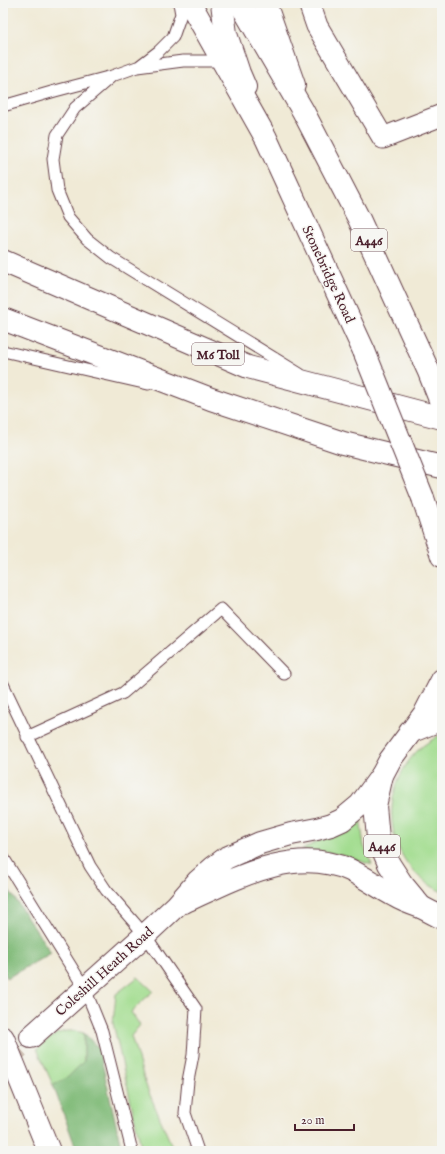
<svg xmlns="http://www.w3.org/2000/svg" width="445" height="1154" viewBox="0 0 445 1154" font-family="'IM FELL English',serif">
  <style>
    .green { fill: #a3dd90; stroke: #767e5e }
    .forest { fill: #82bc7a; stroke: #666e52 }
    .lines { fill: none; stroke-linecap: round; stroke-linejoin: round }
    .tertiary-tunnel { stroke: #cfc1b4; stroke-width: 22; stroke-dasharray: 22 11; stroke-linecap: butt }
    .service-casing { stroke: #633d45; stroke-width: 13 }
    .minor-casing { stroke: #633d45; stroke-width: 23 }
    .tertiary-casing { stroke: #633d45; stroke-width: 24 }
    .secondary-casing { stroke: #633d45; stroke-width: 24 }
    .trunk-casing { stroke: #633d45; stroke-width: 24 }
    .motorway-casing { stroke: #633d45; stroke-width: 24 }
    .service { stroke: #fff; stroke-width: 11 }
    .minor { stroke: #fff; stroke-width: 21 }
    .tertiary { stroke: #fff; stroke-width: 22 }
    .secondary { stroke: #fff; stroke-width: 22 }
    .trunk { stroke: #fff; stroke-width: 22 }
    .motorway { stroke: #fff; stroke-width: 22 }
    .trunk-bridge-casing { stroke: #633d45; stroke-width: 24; stroke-linecap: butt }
    .trunk-bridge { stroke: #fff; stroke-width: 22 }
    .labels { text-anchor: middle; stroke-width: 3; stroke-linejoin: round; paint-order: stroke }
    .shield { fill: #f6f6f2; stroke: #7e6067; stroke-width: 1 }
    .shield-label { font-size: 13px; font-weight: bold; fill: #4a1f2b }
    .street-label { font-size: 14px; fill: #4a1f2b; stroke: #f6f6f2 }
  </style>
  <rect width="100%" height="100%" fill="#f6f6f2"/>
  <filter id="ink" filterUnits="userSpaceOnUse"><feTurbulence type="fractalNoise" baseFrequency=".025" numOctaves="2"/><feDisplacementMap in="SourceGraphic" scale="8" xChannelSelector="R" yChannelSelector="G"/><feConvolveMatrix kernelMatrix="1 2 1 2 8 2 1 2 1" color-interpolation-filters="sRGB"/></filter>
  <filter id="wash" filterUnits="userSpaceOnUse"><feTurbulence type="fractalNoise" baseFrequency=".012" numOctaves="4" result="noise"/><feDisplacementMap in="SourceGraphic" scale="16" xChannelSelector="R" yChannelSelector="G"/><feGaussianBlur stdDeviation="0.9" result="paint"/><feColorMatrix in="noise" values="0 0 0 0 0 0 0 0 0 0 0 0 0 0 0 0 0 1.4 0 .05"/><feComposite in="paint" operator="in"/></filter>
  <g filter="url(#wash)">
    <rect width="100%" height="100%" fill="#f0ead6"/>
    <path class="green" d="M 442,734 L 442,892 C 428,885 416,876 407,863 C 383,829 388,781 417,751 C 424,744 433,739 442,734 Z
      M 360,818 L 364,846 L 372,865 L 345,856 L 326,852 L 302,850 Z
      M 138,977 L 153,991 L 131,1012 L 140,1025 L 131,1036 L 147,1088 L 174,1151 L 142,1151 L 113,1023 L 116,994 Z
      M 66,1031 L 75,1031 L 84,1033 L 84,1061 L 67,1078 L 53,1085 L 37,1049 C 47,1040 53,1034 66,1031 Z"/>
    <path class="forest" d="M 3,881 L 51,953 L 7,978 L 3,970 Z
      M 84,1033 L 99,1049 L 122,1151 L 77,1151 L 53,1085 L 67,1078 L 84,1061 Z"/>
  </g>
  <g filter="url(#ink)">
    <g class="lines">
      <path class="tertiary-tunnel" d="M 3,1062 L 31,1037"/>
      <defs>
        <path id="service" d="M 138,67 L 159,51 L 173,37 L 181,14 L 179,3
          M 112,76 L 75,108 L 57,135 L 53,159 L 57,190 L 68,217 L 87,239 L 111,258 L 300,374
          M 3,106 L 55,91 L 112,76 L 137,67 L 183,61 L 223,61
          M 3,351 L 148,384
          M 3,684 L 90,866 L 106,890 L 145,935 L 196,1009 L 193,1055 L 188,1081 L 185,1113 L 198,1151
          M 27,737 L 123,693 L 221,609 L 284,674
          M 3,857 L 85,989 L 102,1031 L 132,1151"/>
        <path id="minor" d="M 309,3 L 317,26 L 383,138 L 442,115"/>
        <path id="tertiary" d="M 184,902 C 234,879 294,845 350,870 C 366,878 380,888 395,896 C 403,901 412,904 421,907
          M 31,1037 L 145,935 L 177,905 L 198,881 L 214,867 L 226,858 L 260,843 L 291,834 L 317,829 L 331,825 L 342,820 L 360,805 L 382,775"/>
        <path id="secondary" d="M 222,3 L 226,34 L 239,73 L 245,87
          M 265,3 L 294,85"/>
        <path id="trunk" d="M 190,3 L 266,138 L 364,351
          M 240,3 L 303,111 L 359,219 L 429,372 L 442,405
          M 423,498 L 442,556
          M 442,680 L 425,713 L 390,760 L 382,775 L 375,806 L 378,838 L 389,864 L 402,884 L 421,907 L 442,918
          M 410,732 L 442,719"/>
        <path id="motorway" d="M 3,261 L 248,367 L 442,418
          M 3,319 L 211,399 L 343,443 L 442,467
          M 3,1038 L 49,1151"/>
      </defs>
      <use href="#service" class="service-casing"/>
      <use href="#minor" class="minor-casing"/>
      <use href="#tertiary" class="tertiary-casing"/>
      <use href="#secondary" class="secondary-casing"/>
      <use href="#trunk" class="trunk-casing"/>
      <use href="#motorway" class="motorway-casing"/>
      <use href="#service" class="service"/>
      <use href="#minor" class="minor"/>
      <use href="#tertiary" class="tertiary"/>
      <use href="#secondary" class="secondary"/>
      <use href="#trunk" class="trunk"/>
      <use href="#motorway" class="motorway"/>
      <defs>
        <path id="trunk-bridge" d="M 364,351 L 423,498"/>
      </defs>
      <use href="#trunk-bridge" class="trunk-bridge-casing"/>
      <use href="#trunk-bridge" class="trunk-bridge"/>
    </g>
  </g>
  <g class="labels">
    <g class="shield">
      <rect x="351" y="229" width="36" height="22" rx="3"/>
      <rect x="192" y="343" width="52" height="22" rx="3"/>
      <rect x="364" y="835" width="36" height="22" rx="3"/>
    </g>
    <g class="shield-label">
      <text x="369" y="245">A446</text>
      <text x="218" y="359">M6 Toll</text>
      <text x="382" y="851">A446</text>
    </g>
    <g class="street-label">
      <text transform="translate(329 274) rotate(65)" y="5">Stonebridge Road</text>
      <text transform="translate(104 971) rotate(-42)" y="5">Coleshill Heath Road</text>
    </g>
  </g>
  <rect width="445" height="1154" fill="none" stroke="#f6f6f2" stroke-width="16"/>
  <path d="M295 1124v6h59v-6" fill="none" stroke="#4a1f2b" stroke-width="2"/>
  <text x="301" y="1124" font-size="12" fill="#4a1f2b" stroke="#f6f6f2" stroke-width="3" paint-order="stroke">20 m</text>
</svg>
